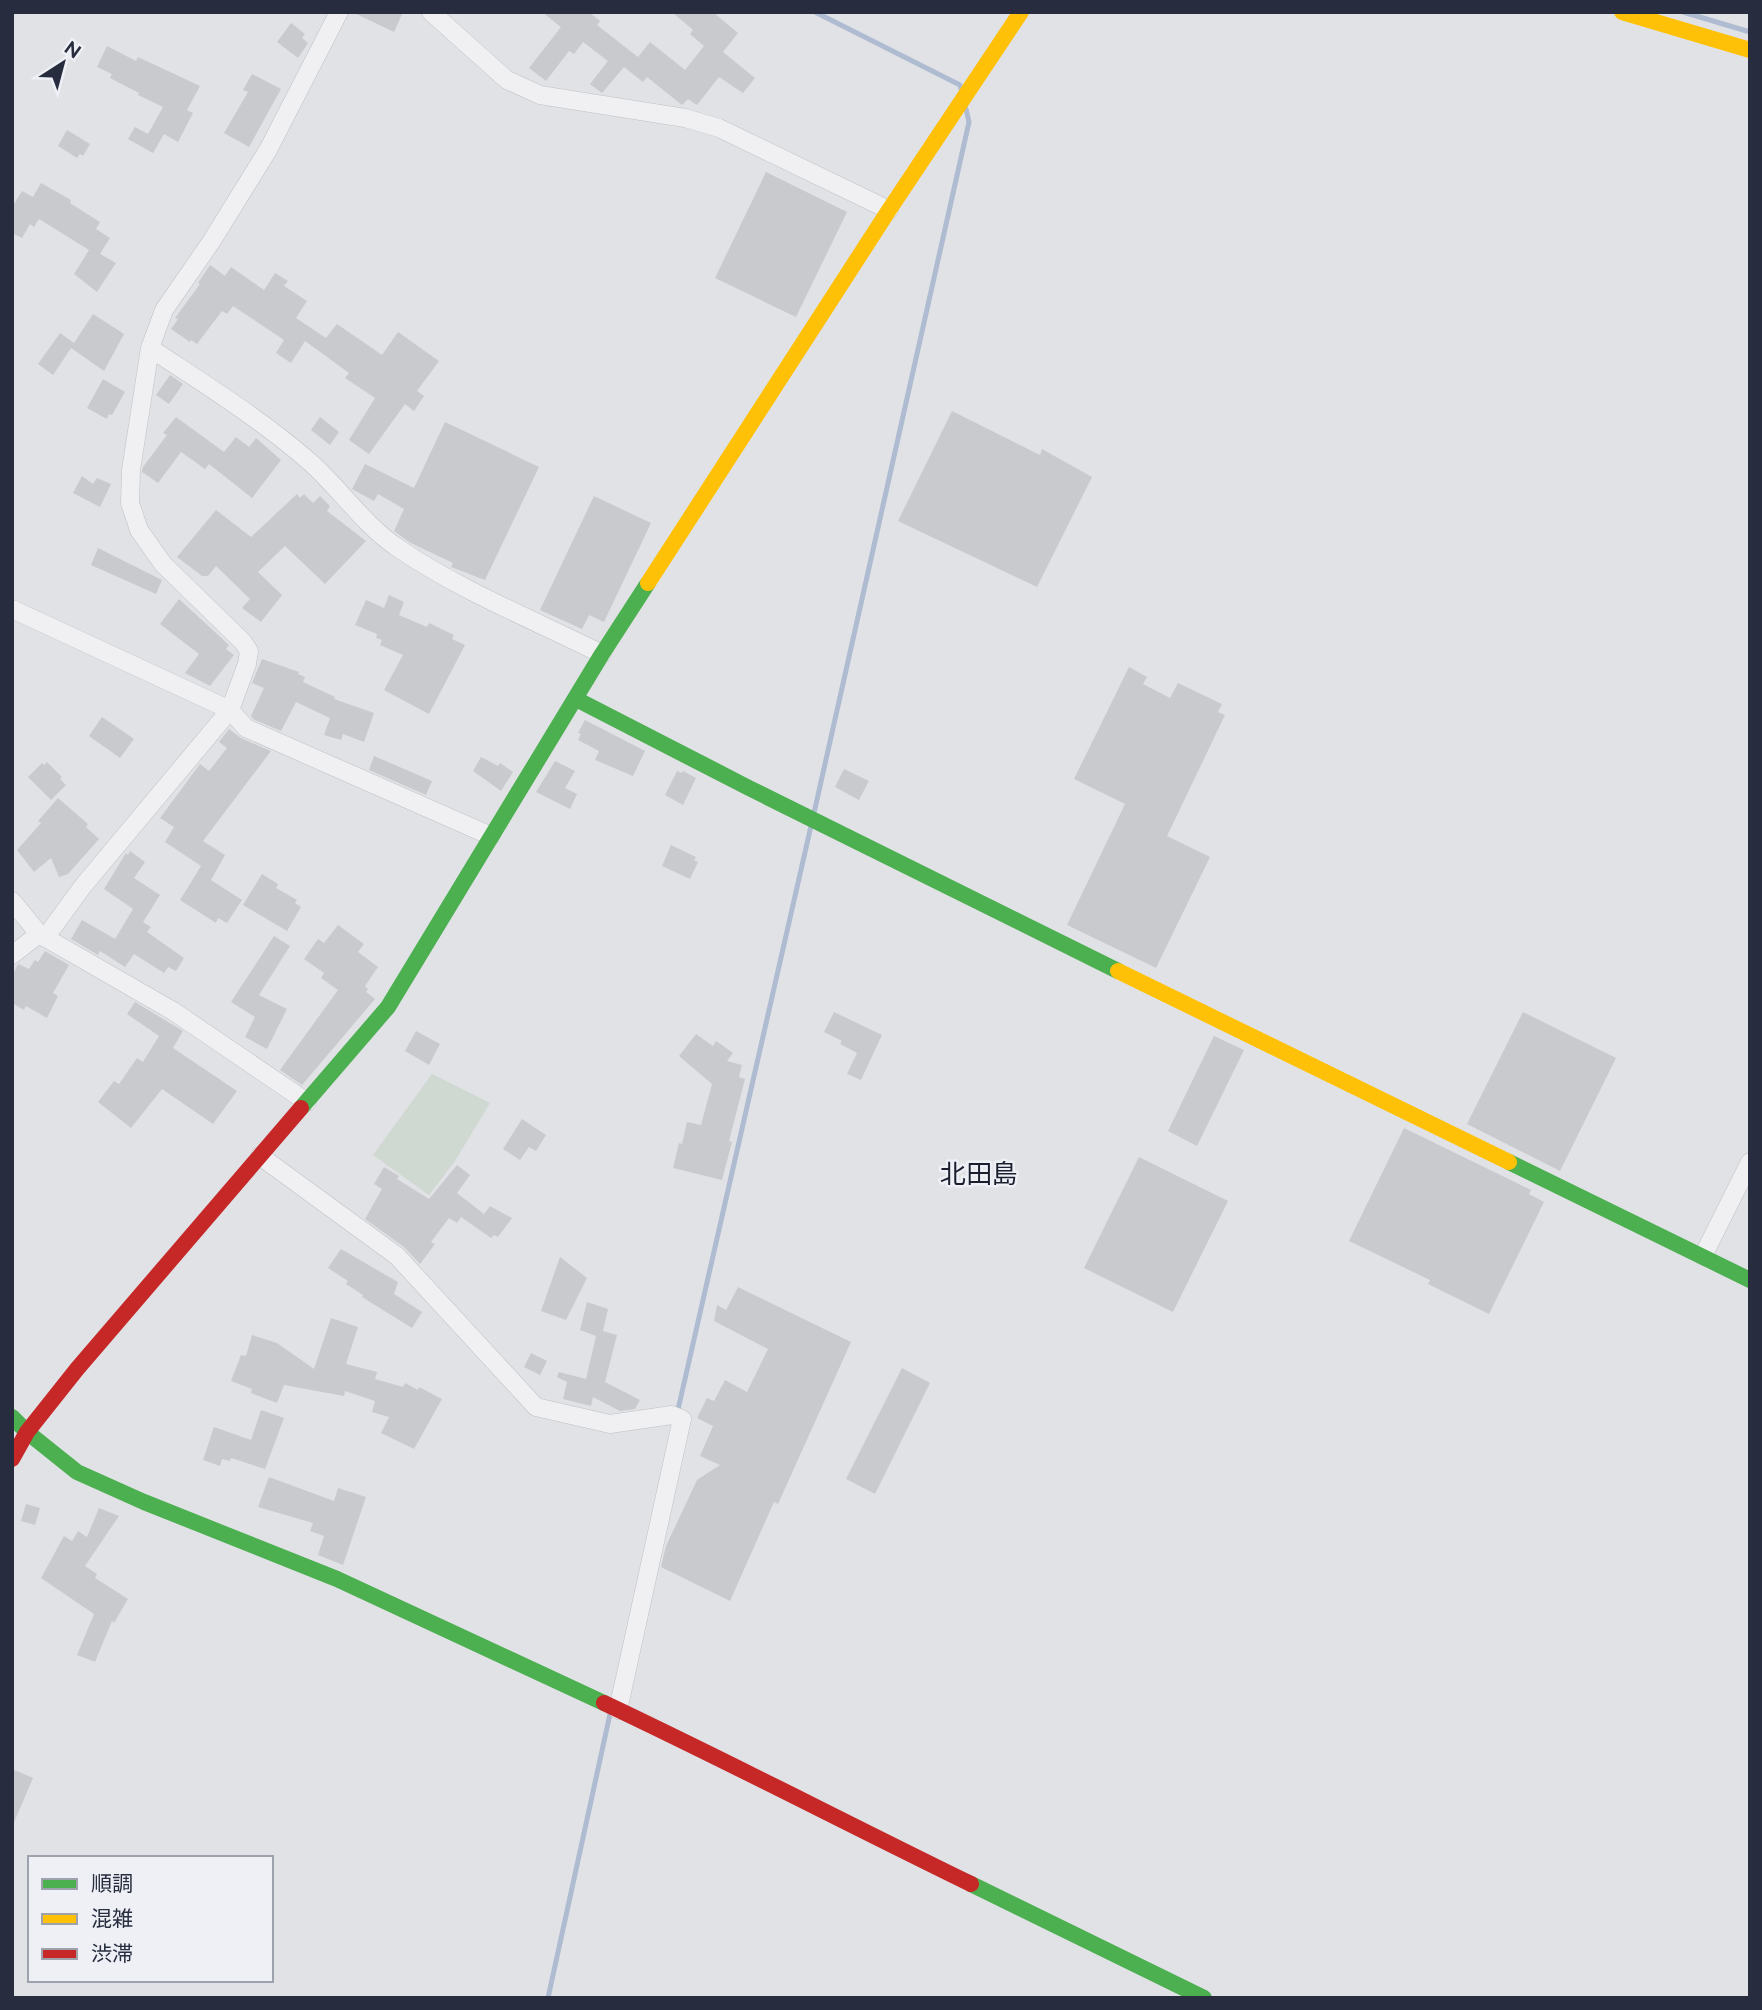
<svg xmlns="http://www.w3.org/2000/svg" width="1762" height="2010" viewBox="0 0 1762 2010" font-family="Raleway,'Noto Sans JP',sans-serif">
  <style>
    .green { fill: #d0d9d1 }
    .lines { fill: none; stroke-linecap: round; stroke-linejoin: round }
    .stream { stroke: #aebbd1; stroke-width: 5 }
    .building { fill: #c9cace }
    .street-casing { stroke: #bec0c4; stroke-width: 19 }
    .street { stroke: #f0f0f2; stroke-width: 18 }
    .fast { stroke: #4caf50; stroke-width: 16 }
    .slow { stroke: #ffc107; stroke-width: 16 }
    .jam { stroke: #c62828; stroke-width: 16 }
    .labels { text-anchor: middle; stroke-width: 5; stroke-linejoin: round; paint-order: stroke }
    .quarter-label { font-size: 26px; fill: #1a1f30; stroke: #eef0f6 }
  </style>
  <rect width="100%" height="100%" fill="#e0e2e6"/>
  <path class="green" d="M 432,1074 L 490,1103 L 455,1161 L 429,1195 L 373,1155 Z"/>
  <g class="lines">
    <path class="stream" d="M 815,12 L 960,85 L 961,89
      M 1683,12 L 1750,32
      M 814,813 L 969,122 L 966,109
      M 677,1414 L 811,826
      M 548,1998 L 610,1714"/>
  </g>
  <path class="building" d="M 352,12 L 403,12 L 394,32 Z
    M 542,12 L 589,12 L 600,21 L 597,25 L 638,57 L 650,42 L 685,70 L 704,46 L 690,34 L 693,30 L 672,12 L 713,12 L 738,33 L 723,52 L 755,78 L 743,93 L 719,77 L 697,105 L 688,99 L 682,105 L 647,77 L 643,82 L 624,67 L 602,93 L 590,84 L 608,61 L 583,42 L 574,54 L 569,51 L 546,81 L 529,68 L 561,27 Z
    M 291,23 L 305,34 L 302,38 L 308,43 L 298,58 L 277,42 Z
    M 107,46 L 136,61 L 138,57 L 200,86 L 187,110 L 193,113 L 178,142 L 164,134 L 153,153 L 128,139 L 135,127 L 148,134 L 163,107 L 138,95 L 139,93 L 110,78 L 112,74 L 97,67 Z
    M 252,74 L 281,89 L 249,147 L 224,133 L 248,92 L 243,90 Z
    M 67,130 L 90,144 L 83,156 L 80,154 L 77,158 L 58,146 Z
    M 766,172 L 847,212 L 796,317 L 715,278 Z
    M 41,183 L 71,200 L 70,203 L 100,222 L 96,229 L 110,238 L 100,254 L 116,263 L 97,292 L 74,274 L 89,250 L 39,219 L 34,227 L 30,224 L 22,238 L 12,233 L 12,207 L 22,191 L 33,197 Z
    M 210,265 L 225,276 L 231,267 L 264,290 L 275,273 L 288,281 L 284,286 L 307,301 L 296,318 L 326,338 L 337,324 L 382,355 L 398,332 L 439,361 L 417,391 L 424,396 L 414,411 L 405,404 L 369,454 L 349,440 L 375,398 L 345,378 L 349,373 L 305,341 L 291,363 L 276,353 L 284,340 L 233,306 L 227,314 L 222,311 L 197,344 L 191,340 L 190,342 L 171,329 L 178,319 L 175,318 L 200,284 L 198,283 Z
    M 93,314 L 124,334 L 104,371 L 71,348 L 53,375 L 38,364 L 60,333 L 74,343 Z
    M 170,375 L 183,384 L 169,404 L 156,395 Z
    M 103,379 L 125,392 L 112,415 L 109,414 L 107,419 L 87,408 Z
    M 952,411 L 1040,455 L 1042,449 L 1092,477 L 1037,587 L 898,521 Z
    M 176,417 L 224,452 L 236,437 L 249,447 L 256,438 L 281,460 L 252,498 L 209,464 L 205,469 L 181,452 L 158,483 L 142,472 L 143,467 L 167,435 L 163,433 Z
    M 320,417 L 339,432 L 330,445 L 311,430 Z
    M 445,422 L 539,467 L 485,580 L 451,567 L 453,563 L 409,542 L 394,531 L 404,509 L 378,494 L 374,501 L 352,489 L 365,464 L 414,488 Z
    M 82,476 L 93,484 L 97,478 L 111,484 L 100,507 L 73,493 Z
    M 297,494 L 300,498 L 304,494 L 313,503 L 320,496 L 330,506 L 327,511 L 366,541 L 325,584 L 285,546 L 258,572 L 282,595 L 261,622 L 242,608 L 250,599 L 216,566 L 208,576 L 202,576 L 177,557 L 216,510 L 251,537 Z
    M 594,496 L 651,523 L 604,622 L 589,615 L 582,629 L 540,610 Z
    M 98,548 L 162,580 L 156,594 L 91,565 Z
    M 389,595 L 404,602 L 399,615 L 427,627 L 429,623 L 454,635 L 452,639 L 465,645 L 429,714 L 384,690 L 403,655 L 380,645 L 382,640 L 376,638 L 377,634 L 355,625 L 366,600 L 384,608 Z
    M 179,599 L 229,645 L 226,649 L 234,655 L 210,686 L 185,673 L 199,654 L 160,624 Z
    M 262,659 L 299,672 L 298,674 L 305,677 L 303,682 L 335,697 L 334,699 L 374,713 L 364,742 L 343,734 L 341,740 L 324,735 L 330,718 L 296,702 L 281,731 L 253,719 L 251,716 L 264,688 L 252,683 Z
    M 1129,667 L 1147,677 L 1143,684 L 1170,698 L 1178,683 L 1222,704 L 1218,712 L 1225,715 L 1167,836 L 1210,857 L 1156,968 L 1067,925 L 1125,804 L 1074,779 Z
    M 102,717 L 134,739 L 120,758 L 89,736 Z
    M 585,720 L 645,751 L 633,776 L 595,760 L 599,751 L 578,740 L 581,734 L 578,733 Z
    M 229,729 L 241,738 L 271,751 L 203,841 L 225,855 L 211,880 L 242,900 L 227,923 L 218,918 L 216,923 L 180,900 L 201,866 L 165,842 L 174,827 L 160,818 L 200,764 L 209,771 L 227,748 L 219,742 Z
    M 374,756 L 432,781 L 426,795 L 369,770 Z
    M 481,757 L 498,766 L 500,763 L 513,772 L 501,791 L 473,771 Z
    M 555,761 L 575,771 L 565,788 L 577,794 L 570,809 L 536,792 Z
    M 47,762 L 62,777 L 60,779 L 66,785 L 51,800 L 28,777 L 42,763 L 44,765 Z
    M 844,769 L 869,781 L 859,800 L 835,787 Z
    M 677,771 L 682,773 L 683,771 L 696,778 L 683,805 L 665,795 Z
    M 58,798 L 88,824 L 86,827 L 99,839 L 68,874 L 59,877 L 51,858 L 34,872 L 17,850 L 41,823 L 38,821 Z
    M 671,845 L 696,857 L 694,860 L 698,862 L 690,879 L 662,866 Z
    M 130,851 L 145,862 L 134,878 L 160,895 L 143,922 L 151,927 L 147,932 L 184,958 L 176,971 L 168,967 L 164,973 L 134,954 L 125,967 L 100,951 L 98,955 L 71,939 L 82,920 L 115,939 L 133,909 L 104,889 L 126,853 L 128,855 Z
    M 262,874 L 278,884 L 276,888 L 297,900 L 295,903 L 301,907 L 287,931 L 243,905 Z
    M 338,925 L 364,944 L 358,952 L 378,967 L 365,986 L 368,989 L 366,992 L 375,999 L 302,1085 L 280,1070 L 338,990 L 321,978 L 324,973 L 304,959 L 318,939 L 324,943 Z
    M 274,936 L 290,946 L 259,995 L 287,1009 L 267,1049 L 245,1037 L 255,1017 L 231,1002 Z
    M 45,951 L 69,965 L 53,993 L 58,996 L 47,1018 L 26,1006 L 24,1010 L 12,1003 L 12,976 L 18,964 L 29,969 L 35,960 L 38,962 Z
    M 135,1002 L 183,1031 L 173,1048 L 237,1091 L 213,1124 L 162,1089 L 131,1128 L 98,1102 L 114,1081 L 119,1084 L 137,1058 L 143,1062 L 159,1036 L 127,1014 Z
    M 834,1012 L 882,1035 L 861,1080 L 847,1074 L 857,1053 L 840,1044 L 842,1041 L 824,1032 Z
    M 1523,1012 L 1616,1058 L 1560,1171 L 1467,1124 Z
    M 416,1031 L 440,1044 L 429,1065 L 405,1051 Z
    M 696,1034 L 713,1046 L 716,1041 L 733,1053 L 727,1061 L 742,1065 L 739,1077 L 745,1079 L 729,1141 L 732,1142 L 722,1180 L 673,1168 L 679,1143 L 682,1144 L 687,1122 L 701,1125 L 712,1084 L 679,1056 Z
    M 1214,1036 L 1244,1050 L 1197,1146 L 1168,1131 Z
    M 522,1119 L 546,1135 L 536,1151 L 529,1147 L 520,1160 L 503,1149 Z
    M 1404,1128 L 1531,1190 L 1529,1194 L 1544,1202 L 1489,1314 L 1428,1284 L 1430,1280 L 1349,1241 Z
    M 1139,1157 L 1228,1201 L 1173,1312 L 1084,1268 Z
    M 457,1165 L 470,1175 L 457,1193 L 484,1214 L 490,1206 L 512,1218 L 498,1237 L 494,1235 L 491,1238 L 461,1217 L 457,1223 L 449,1218 L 431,1242 L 435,1244 L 420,1264 L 404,1247 L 365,1219 L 382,1189 L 374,1184 L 384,1167 L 399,1176 L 397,1179 L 429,1199 Z
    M 341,1249 L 398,1282 L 394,1294 L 422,1312 L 412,1328 L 362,1297 L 363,1295 L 346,1284 L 348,1281 L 328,1268 Z
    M 560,1257 L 587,1278 L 566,1320 L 541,1311 Z
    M 738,1287 L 851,1342 L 778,1504 L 774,1502 L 730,1601 L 661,1567 L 666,1546 L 697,1480 L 720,1465 L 700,1456 L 713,1426 L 697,1418 L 707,1398 L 714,1401 L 725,1380 L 747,1392 L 768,1349 L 714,1321 L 717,1305 L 726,1310 Z
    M 587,1302 L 608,1309 L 603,1331 L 617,1335 L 605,1382 L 640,1400 L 635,1409 L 620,1411 L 593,1397 L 591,1406 L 563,1399 L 567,1382 L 557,1377 L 559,1372 L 586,1379 L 596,1336 L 580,1330 Z
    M 331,1318 L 358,1327 L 346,1364 L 377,1372 L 375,1379 L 403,1387 L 405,1383 L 418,1390 L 419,1387 L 442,1399 L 414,1449 L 381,1433 L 389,1417 L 372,1412 L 375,1401 L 345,1391 L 344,1396 L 284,1385 L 277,1403 L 251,1393 L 252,1389 L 231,1381 L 241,1355 L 246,1356 L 252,1335 L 277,1343 L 314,1369 Z
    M 531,1353 L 547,1361 L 540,1375 L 524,1367 Z
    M 902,1368 L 930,1383 L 875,1494 L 846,1479 Z
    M 261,1410 L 284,1418 L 265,1469 L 231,1458 L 230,1461 L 222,1459 L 220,1466 L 203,1460 L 214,1427 L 251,1440 Z
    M 269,1477 L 334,1501 L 338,1488 L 366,1497 L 343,1565 L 318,1555 L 324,1536 L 310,1531 L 313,1523 L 258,1507 Z
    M 26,1504 L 40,1508 L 35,1525 L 21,1521 Z
    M 99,1508 L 119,1516 L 85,1566 L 97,1574 L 95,1578 L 128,1599 L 114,1623 L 112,1621 L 95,1662 L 77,1655 L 94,1614 L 41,1578 L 64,1536 L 72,1541 L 78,1531 L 87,1537 Z
    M 12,1769 L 33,1778 L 12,1827 Z"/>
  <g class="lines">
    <defs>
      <path id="street" d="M 431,12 L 507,80 L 540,95 L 685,118 L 719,128 L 889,210
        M 150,348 C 204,384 261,419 311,463 C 341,490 364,525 398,548 C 459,590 536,621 602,654
        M 12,609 L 230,710 L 246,728 L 491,836
        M 12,901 L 39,934 L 173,1011 L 307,1102
        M 45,938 L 83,886 L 230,710 L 247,664 L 249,651 L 243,642 L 163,564 L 139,530 L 130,503 L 131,470 L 150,348 L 164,310 L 211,242 L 268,150 L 339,12
        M 12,955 L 39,934
        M 260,1156 L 397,1256 L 536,1407 L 610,1424 L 672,1415 L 682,1419 L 618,1710
        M 1703,1256 L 1750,1162"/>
    </defs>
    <use href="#street" class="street-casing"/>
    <use href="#street" class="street"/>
    <path class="fast" d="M 576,699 L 749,788 L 1118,971
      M 301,1108 L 388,1007 L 602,654 L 648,583
      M 1509,1162 L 1750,1280
      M 12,1417 L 27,1432 L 77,1472 L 144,1502 L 337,1579 L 604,1703
      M 971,1884 L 1204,1998"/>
    <path class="slow" d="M 1622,12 L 1750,50
      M 648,583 L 889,210 L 1021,12
      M 1118,971 L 1509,1162"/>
    <path class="jam" d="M 12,1459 L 27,1432 L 77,1369 L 301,1108
      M 604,1703 C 727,1761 848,1824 971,1884"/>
  </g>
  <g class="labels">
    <g class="quarter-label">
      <text x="979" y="1183">北田島</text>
    </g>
  </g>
  <rect width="1762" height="2010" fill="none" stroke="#272d3f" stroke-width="28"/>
  <rect x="28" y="1856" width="245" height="126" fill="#eef0f6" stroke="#9ea2ad" stroke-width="2"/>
  <rect x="42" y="1879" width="35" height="10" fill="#4caf50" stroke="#9ea2ad" stroke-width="2"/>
  <text x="91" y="1891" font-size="21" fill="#272d3f">順調</text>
  <rect x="42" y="1914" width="35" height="10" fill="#ffc107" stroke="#9ea2ad" stroke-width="2"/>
  <text x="91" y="1926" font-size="21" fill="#272d3f">混雑</text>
  <rect x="42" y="1949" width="35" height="10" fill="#c62828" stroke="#9ea2ad" stroke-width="2"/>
  <text x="91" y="1961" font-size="21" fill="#272d3f">渋滞</text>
  <g transform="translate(63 63) rotate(36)" stroke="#eef0f6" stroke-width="5" paint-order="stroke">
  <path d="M0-5L12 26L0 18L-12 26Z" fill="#272d3f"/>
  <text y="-10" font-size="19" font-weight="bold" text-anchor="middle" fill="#272d3f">N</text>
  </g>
</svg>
